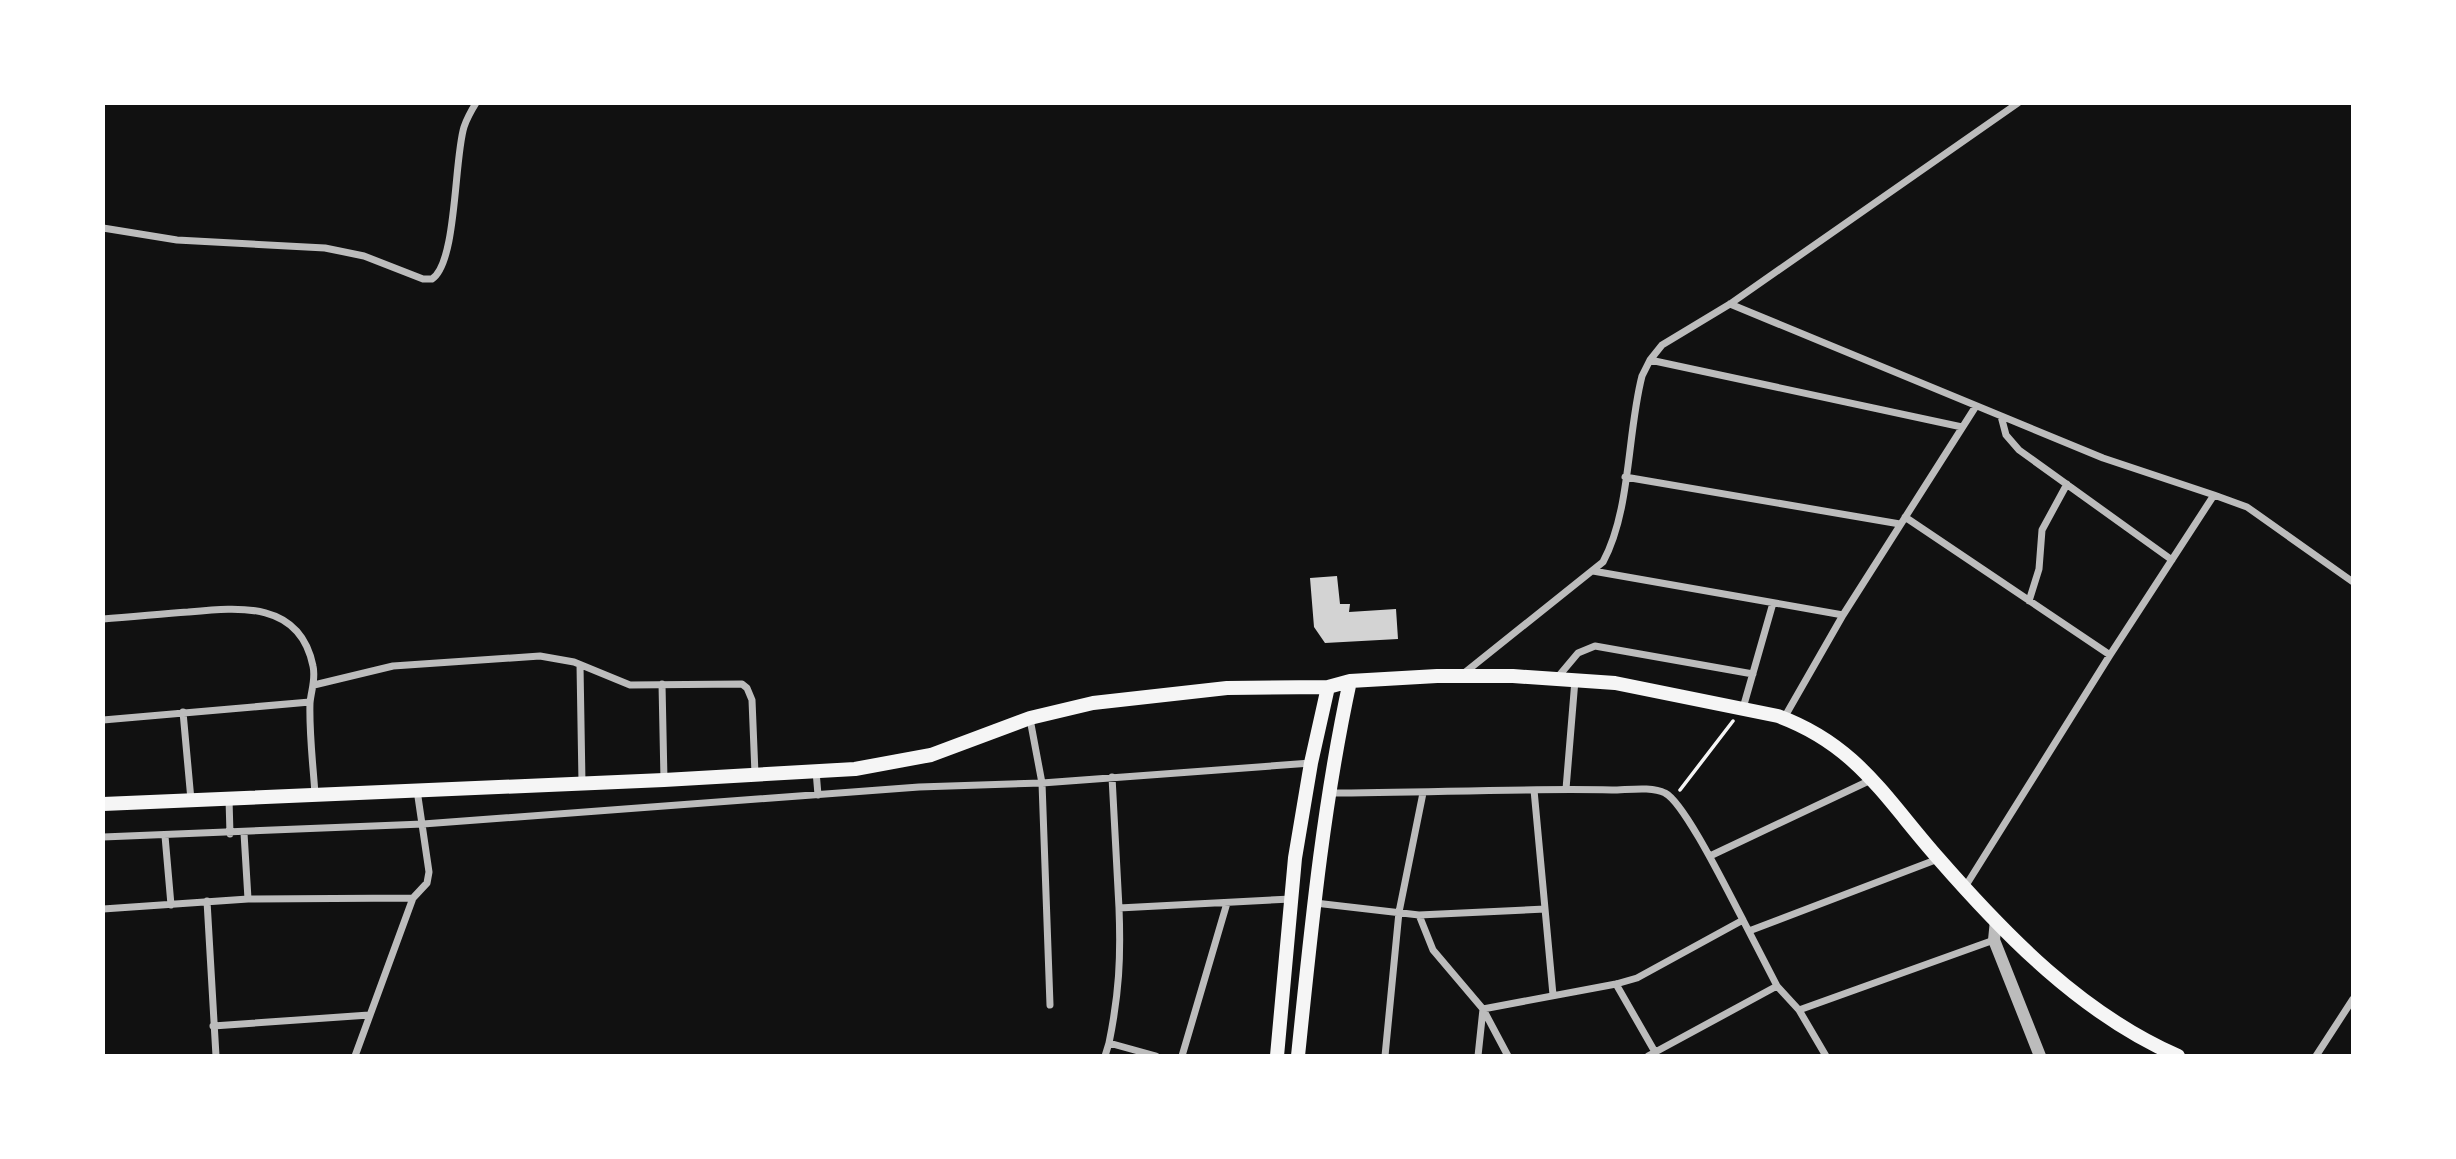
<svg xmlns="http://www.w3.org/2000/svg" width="2456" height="1159" viewBox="0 0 2456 1159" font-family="Jost,sans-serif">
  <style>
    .building { fill: #d3d3d3 }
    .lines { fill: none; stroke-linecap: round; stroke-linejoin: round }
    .path { stroke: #f5f5f5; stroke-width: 3.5 }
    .minor { stroke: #bcbcbc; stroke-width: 7 }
    .tertiary { stroke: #bcbcbc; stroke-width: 12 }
    .secondary { stroke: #f5f5f5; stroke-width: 14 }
  </style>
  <rect width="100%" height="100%" fill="#111"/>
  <path class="building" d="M 1337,576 L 1340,604 L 1350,604 L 1349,612 L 1396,609 L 1398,639 L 1325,643 L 1314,627 L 1310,578 Z"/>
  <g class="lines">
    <path class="path" d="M 1680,790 L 1733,721"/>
    <path class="minor" d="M 103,228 L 177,240 L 325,248 L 364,256 L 423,279 L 432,279 C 457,263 454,159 464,127 C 467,118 471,111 476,103
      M 1730,304 L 2103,458 L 2214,495 L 2110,655 L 1965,887
      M 1650,360 L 1962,427
      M 2001,416 L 2006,435 L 2019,450 L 2172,560
      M 1625,477 L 1900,524
      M 2214,495 L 2247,507 L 2353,582
      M 1905,517 L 2110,655
      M 1593,571 L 1843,615
      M 2029,601 L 2039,569 L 2042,530 L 2067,484
      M 103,619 C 132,617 160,614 188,612 C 240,607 300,601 313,666 C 316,679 311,691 310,703 C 309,733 313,764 315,794
      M 580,665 L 582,783
      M 1463,674 L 1603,562 C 1631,510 1627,434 1642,376 L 1650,360 L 1662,345 L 1730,304 L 2018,103
      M 1557,678 L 1578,653 L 1595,646 L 1753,674
      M 662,684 L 664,780
      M 314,685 L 393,666 L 540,656 L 574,662 L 630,685 L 742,684 L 747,688 L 752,700 L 755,774
      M 1743,708 L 1773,603
      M 183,712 L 191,800
      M 1784,718 L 1843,615 L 1976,406
      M 1030,719 L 1042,783 L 1050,1005
      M 103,720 L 310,702
      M 816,771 L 818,795
      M 1112,777 L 1119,908
      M 1566,789 L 1575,680
      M 1534,790 L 1553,995
      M 1329,793 C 1424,793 1518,788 1612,790 C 1627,790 1652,786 1665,793 C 1685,803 1730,896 1743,920 L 1637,978 L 1616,984 L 1483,1009 L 1478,1056
      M 229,799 L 230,834
      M 244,833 L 248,899
      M 165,836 L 171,905
      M 103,837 L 423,824 L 919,787 L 1042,783 L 1311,763
      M 1710,856 L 1873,779
      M 413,898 L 427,883 L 429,872 L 417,790
      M 207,901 L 216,1056
      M 1315,903 L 1419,915 L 1545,909
      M 103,909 L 248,899 L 413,898 L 355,1056
      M 1419,915 L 1433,950 L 1483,1009 L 1508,1056
      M 1743,920 L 1777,986 L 1799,1010 L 1826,1056
      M 1749,931 L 1938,859
      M 1616,984 L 1655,1052
      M 1799,1010 L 1994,940
      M 213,1026 L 369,1015
      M 1105,1056 L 1109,1043
      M 1156,1056 L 1109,1043 C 1119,994 1121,958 1119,908 L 1291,899
      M 1182,1056 L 1227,903
      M 1385,1056 L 1399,912 L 1423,793
      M 1648,1056 L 1777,986
      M 2316,1056 L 2353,999"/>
    <path class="tertiary" d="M 1996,920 L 1994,940 L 2040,1056"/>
    <path class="secondary" d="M 103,804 L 664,780 L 855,769 L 931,755 L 1030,718 L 1093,703 L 1227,688 L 1328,687 L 1350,681 L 1437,676 L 1513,676 L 1615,683 L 1778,716 C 1857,745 1885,798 1938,858 C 2006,936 2082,1014 2178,1056
      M 1277,1056 L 1295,858 L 1311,763 L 1328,687
      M 1298,1056 C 1311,930 1323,805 1350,681"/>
  </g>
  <rect width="2456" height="1159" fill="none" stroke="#ffffff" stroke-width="210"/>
</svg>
